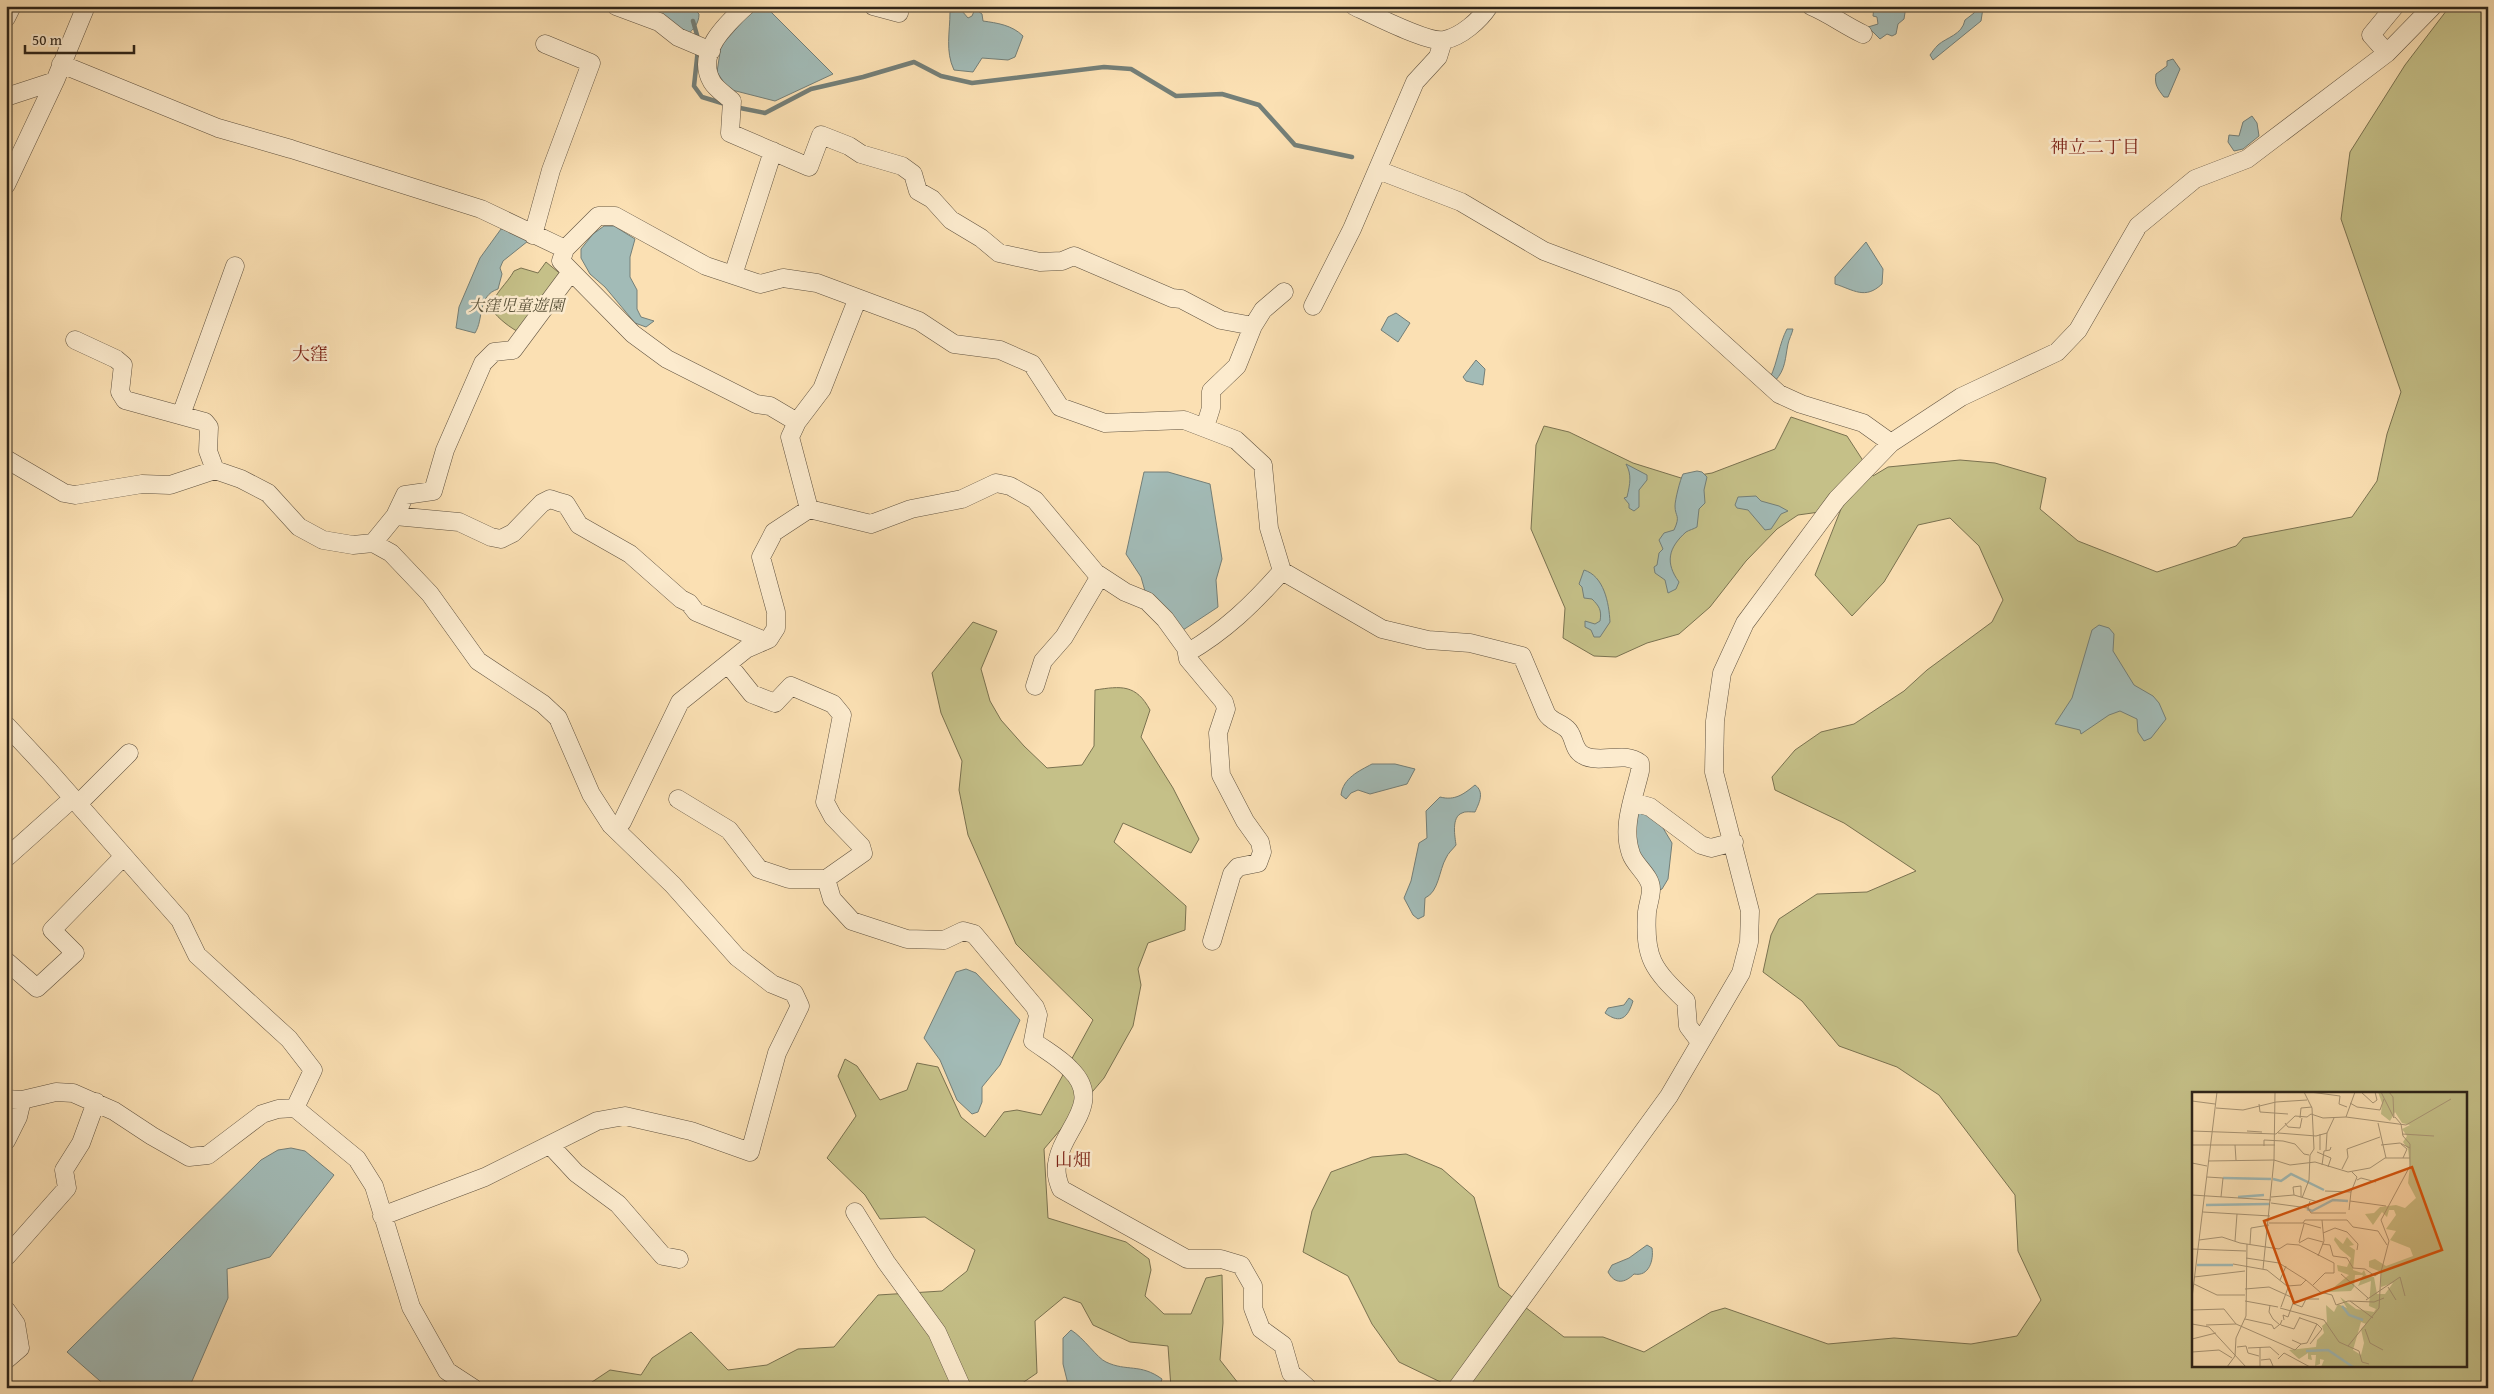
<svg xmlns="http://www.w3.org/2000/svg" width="2494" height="1394" viewBox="0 0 2494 1394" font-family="'Gentium Book Plus','Noto Serif JP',serif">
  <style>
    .green { fill: #c5c088; stroke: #7a7250; fill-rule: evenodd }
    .water { fill: #a2bbb7; stroke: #747f78 }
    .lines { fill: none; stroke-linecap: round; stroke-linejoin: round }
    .stream { stroke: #747f78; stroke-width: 4.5 }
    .minor-casing { stroke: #615340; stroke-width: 19 }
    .minor { stroke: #fcebce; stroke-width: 18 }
    .labels { text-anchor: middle; stroke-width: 5; stroke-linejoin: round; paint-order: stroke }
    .park-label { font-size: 16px; font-style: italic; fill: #5b533a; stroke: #fcebce }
    .neighbourhood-label { font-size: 18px; fill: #7a1f14; stroke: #fcebce }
    .inset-river { fill: none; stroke: #a2bbb7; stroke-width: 2.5 }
    .inset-road { fill: none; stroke: #a99575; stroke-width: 1 }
    .view { fill: #d5540d; fill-opacity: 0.15; stroke: #d5540d; stroke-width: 2.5 }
    .inset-edge { fill: none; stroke: #2e2419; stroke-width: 2.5 }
  </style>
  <rect width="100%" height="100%" fill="#fbe0b3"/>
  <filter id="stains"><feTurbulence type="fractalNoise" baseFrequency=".004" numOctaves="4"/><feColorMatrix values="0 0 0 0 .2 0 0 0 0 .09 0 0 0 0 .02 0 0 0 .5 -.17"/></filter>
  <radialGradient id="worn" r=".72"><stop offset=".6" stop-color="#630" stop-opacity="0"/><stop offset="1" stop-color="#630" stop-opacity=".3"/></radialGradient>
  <path class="green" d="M 2450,6 L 2488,6 L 2488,1388 L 1453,1388 L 1399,1362 L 1372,1324 L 1348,1276 L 1303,1252 L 1312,1211 L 1331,1172 L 1372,1157 L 1406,1154 L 1442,1169 L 1474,1197 L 1499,1287 L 1564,1337 L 1603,1337 L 1644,1352 L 1711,1312 L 1725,1308 L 1828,1344 L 1894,1338 L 1971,1344 L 2017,1336 L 2041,1300 L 2018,1251 L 2015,1195 L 1939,1095 L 1897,1067 L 1839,1046 L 1802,1001 L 1763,972 L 1771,935 L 1779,919 L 1817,894 L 1867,892 L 1916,871 L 1844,823 L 1775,790 L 1772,777 L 1795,750 L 1821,732 L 1854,724 L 1904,691 L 1927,670 L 1992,622 L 2003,600 L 1979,546 L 1950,518 L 1918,525 L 1884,582 L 1852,616 L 1815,575 L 1841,509 L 1798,515 L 1777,529 L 1746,561 L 1710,607 L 1679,634 L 1647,643 L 1616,657 L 1594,656 L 1563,638 L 1565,608 L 1531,529 L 1536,445 L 1544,426 L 1569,432 L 1633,463 L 1681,478 L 1712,473 L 1775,449 L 1791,417 L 1847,436 L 1873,476 L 1888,467 L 1960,460 L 1995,463 L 2046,478 L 2040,509 L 2078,541 L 2157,572 L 2236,546 L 2243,538 L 2352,517 L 2377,481 L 2387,434 L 2401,392 L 2341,219 L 2350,152 L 2405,65 ZM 2193,1093 L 2465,1093 L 2465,1365 L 2193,1365 Z
    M 546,262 L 563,276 L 522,334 C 509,327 500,320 491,309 C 493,294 507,284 514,271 L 521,268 L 538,273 Z
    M 973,622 L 997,631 L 981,669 L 990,701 L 1001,720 L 1024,746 L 1047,768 L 1082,765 L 1094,746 L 1095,690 C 1121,686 1136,684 1150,710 L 1141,737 L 1173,788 L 1199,839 L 1191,853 L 1123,823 L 1114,842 L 1186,906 L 1185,930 L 1148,943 L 1138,969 L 1141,985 L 1133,1026 L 1104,1078 L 1044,1149 L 1048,1218 L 1126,1242 L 1149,1259 L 1151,1270 L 1145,1296 L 1164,1314 L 1191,1314 L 1206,1278 L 1222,1275 L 1223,1323 L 1220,1360 L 1242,1388 L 1171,1388 L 1168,1346 L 1130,1342 L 1093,1325 L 1081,1303 L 1064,1297 L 1035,1321 L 1037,1373 L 1015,1388 L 583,1388 L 610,1370 L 641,1375 L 652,1358 L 691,1332 L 728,1370 L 767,1365 L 798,1349 L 834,1347 L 878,1295 L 942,1291 L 967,1271 L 975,1250 L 925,1217 L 880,1219 L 865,1195 L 827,1158 L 856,1116 L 838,1076 L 845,1059 L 857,1066 L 880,1100 L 907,1090 L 917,1063 L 938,1067 L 961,1117 L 985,1137 L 1004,1112 L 1017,1110 L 1041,1115 L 1093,1020 L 1016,944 L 968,835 L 959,790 L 962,761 L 941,713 L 932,673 Z"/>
  <path class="water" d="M 637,6 L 691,6 L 699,14 C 699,23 694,29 688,34 Z
    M 756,6 L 765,6 L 833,74 L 775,101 L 728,89 L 717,72 L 721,46 Z
    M 1874,6 L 1906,6 L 1904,19 L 1898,24 L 1896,34 L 1892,36 L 1887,34 L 1880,39 L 1868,27 L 1878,24 L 1877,17 L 1873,16 Z
    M 1978,6 L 1983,8 L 1981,21 L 1933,60 L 1930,55 C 1932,52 1935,48 1938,45 C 1947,37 1962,35 1965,20 L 1974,13 Z
    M 975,9 L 982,14 L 983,21 C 997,23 1012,25 1023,36 L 1015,57 L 1008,60 L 982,58 L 973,72 L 954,70 C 945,51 950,32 950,12 L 962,11 L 968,18 L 972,16 Z
    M 2173,59 L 2180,69 L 2168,97 L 2164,97 C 2158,89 2154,85 2156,74 L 2167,66 L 2167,61 Z
    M 2252,116 L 2257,123 L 2259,136 L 2243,149 L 2234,151 L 2228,142 L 2229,135 L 2239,136 L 2243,122 Z
    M 604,226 L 614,226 L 635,239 L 630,257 L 630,277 L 637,290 L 637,309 L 641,317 L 654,321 L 646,327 L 635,323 L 605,287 L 590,274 L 581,258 L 581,249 L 593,234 Z
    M 501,229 L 507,230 L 528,241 L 503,261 L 500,268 L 502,274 L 498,289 C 477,296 484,319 475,333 L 456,328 L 459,307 L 480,258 Z
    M 1866,242 L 1883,269 L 1882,284 C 1865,300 1854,290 1835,284 L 1835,277 Z
    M 1396,313 L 1410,323 L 1398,342 L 1381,330 L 1388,317 Z
    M 1787,329 L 1793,329 C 1792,334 1789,339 1788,344 C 1785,358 1786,369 1775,381 L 1770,378 C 1778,361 1779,344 1787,329 Z
    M 1476,360 L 1485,369 L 1483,385 L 1466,381 L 1463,377 Z
    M 1626,464 L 1647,475 L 1647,480 L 1639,490 L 1639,507 L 1634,511 L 1629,508 L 1629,504 L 1624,498 L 1627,497 C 1630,484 1632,475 1626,464 Z
    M 1697,471 L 1702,472 L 1707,477 L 1704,490 L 1705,503 L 1699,509 L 1697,527 C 1694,529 1689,530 1686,532 C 1668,548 1665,563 1679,582 L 1676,589 L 1668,593 L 1665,580 L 1655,573 L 1654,567 L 1657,565 L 1659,553 L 1663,549 L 1659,540 L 1664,533 L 1674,530 C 1681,515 1675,517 1675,506 C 1675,500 1680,480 1683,474 Z
    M 1144,472 L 1168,472 L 1210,484 L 1222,559 L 1216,580 L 1218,607 L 1183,630 L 1145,591 L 1141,577 L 1126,554 Z
    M 1756,496 L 1761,501 L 1779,506 L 1788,511 L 1781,514 L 1771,529 L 1765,530 L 1748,510 L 1737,508 L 1735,505 L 1738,497 Z
    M 1584,570 C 1604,576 1609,603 1610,622 L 1600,637 L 1594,637 L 1591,630 L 1585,627 L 1585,621 L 1595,624 L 1600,621 C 1602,610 1599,606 1592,599 L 1584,598 L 1582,587 L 1579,584 Z
    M 2099,625 L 2109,628 L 2114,634 L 2113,651 L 2134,685 L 2153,696 L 2159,703 L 2166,719 L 2151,738 L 2144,741 L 2138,732 L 2137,719 L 2120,711 L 2109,715 L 2081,734 L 2080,730 L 2055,724 L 2072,698 L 2092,630 Z
    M 1372,764 L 1395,764 L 1415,769 L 1407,784 L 1370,794 L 1358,790 L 1351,793 L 1346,799 L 1341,795 C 1343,778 1359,771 1372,764 Z
    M 1475,785 C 1485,792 1479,803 1475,812 C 1471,812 1465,811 1462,813 C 1451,817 1455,837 1456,845 C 1453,849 1448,853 1446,858 C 1439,870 1439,892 1425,898 L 1424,916 L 1418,919 L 1413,915 L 1404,898 L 1411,881 L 1419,843 L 1427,838 L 1426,811 L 1440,797 C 1455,801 1464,794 1475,785 Z
    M 1638,813 L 1646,814 L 1660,823 L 1672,843 L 1668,879 L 1662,889 L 1657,891 L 1639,863 L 1633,816 Z
    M 966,969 L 976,973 L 1020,1020 L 1000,1065 L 982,1087 L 982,1102 L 978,1112 L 972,1114 L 957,1100 L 940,1060 L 924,1038 L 956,972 Z
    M 1629,998 L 1633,1001 C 1628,1017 1621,1025 1605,1013 L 1608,1008 L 1624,1005 Z
    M 291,1148 L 305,1151 L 334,1175 L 270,1257 L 227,1269 L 228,1298 L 189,1388 L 108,1388 L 67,1352 L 261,1160 L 278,1150 Z
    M 1647,1245 L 1652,1248 C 1654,1260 1649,1277 1634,1274 C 1625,1283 1615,1285 1608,1272 L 1612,1265 L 1629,1258 Z
    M 1071,1330 C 1084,1338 1097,1358 1106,1362 C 1127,1372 1140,1363 1162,1379 L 1159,1388 L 1069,1388 L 1063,1364 L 1063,1338 Z"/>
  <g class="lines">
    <path class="stream" d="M 693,21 L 699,42
      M 698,49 L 694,86 L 702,97 L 725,104
      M 735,107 L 765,113 L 811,89 L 863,77 L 914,62 L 941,76 L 972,83 L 1104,67 L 1131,69 L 1176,96 L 1222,94 L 1259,105 L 1295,145 L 1352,157"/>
    <defs>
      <path id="minor" d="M 616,6 L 659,22 L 678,37 L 711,51
        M 746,6 C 726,24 695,53 712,82 C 716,89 727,96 732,101 L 730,133 L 809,167 L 821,135 L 849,146 L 861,154 L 902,166 L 913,174 L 918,191 L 932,199 L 951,220 L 981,238 L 999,253 L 1040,262 L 1062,261 L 1074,256 L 1172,298 L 1181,299 L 1221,320 L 1253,326
        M 873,6 L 899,13
        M 1354,6 C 1371,14 1428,43 1444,40 C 1461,37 1480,20 1489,6
        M 1811,6 C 1830,14 1844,25 1863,34
        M 6,18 L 12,6
        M 2387,53 L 2371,35 L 2395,6
        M 61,64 L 218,128 L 291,149 L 481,209 L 565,249
        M 6,97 L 55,81
        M 1378,170 L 1461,202 L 1544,251 L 1675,300 L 1779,394 L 1801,404 L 1863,423 L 1891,443
        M 6,185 L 55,81 L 86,6
        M 533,235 L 551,170 L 591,63 L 545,44
        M 733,275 L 773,151
        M 1313,306 L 1352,229 L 1415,82 L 1438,57 L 1443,41
        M 75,340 L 116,359 L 123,365 L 120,392 L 125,400 L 205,422 L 209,427 L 208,451 L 215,470
        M 181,415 L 235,266
        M 797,422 L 770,406 L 756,404 L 667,359 L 633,334 L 561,261 L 565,249 L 598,216 L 615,216 L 706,266 L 760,284 L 783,278 L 817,283 L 919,321 L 954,344 L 1000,350 L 1032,364 L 1060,407 L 1105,423 L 1184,420 L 1236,440 L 1263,465 L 1269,528 L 1282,571 L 1382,629 L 1428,640 L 1470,643 L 1522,656 L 1546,713 C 1551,722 1560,722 1567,729 C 1575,736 1572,749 1583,755 C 1600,765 1624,750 1640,763 L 1640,771 C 1634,797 1621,827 1631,854 C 1635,866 1651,876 1651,889 C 1651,897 1648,904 1647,912 C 1644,959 1653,969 1686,1001 L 1688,1026 L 1700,1042
        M 1205,427 L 1211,408 L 1211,391 L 1237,366 L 1253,326 L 1263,310 L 1284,292
        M 6,459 L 64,493 L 75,495 L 142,484 L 170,485 L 215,470 L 241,479 L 268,493 L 299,527 L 323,540 L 353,545 L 373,543 L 391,553 L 430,594 L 478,661 L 543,704 L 558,718 L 591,794 L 611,825 L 673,885 L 737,957 L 772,984 L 794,993 L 800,1006 L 777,1053 L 750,1152 L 691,1131 L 625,1116 L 597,1121 L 485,1177 L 382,1216
        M 809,509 L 790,437 L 797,422 L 822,389 L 857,300
        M 395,516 L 459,522 L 491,537 L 501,539 L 513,533 L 542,503 L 550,499 L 559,502 L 566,504 L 579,525 L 630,554 L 681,599 L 689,603 L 696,612 L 765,641
        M 373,543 L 395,516 L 405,495 L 433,491 L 445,450 L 483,363 L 494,352 L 513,350 L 571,272
        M 1187,653 C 1225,631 1253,604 1282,571
        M 728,664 L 752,694 L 775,703 L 791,686 L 833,704 L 842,715 L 825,802 L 833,817 L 861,846 L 863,853 L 826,879 L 832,899 L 852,921 L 907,939 L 944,940 L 963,931 L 974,934 L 1035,1007 L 1038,1015 L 1033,1041 C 1045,1050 1060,1058 1070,1069 C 1104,1102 1064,1128 1058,1159 C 1055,1171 1057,1179 1061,1189 L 1187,1259 L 1221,1259 L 1241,1265 L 1253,1286 L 1253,1308 L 1261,1329 L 1283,1345 L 1291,1373 L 1308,1388
        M 1035,686 L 1043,661 L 1064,637 L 1100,576
        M 6,725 L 49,771 L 180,920 L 197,955 L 289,1039 L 313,1070 L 295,1108
        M 678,799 L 729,830 L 759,869 L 789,879 L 826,879
        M 1633,802 L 1650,807 L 1701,845 L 1711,848 L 1734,842
        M 78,804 L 129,753
        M 611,825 L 622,822 L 680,702 L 746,649 L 769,639 L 776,628 L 776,612 L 761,557 L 774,532 L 809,509 L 871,524 L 911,509 L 962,499 L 996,483 L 1010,486 L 1035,500 L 1096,573 L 1125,592 L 1147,601 L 1165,619 L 1186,648 L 1188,659 L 1224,702 L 1226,709 L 1218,733 L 1221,775 L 1245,821 L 1260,842 L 1262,852 L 1258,863 L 1238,867 L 1232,874 L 1212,941
        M 6,858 L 73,798
        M 6,961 L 37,988 L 75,953 L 52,930 L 124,856
        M 6,1099 L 22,1100 L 56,1092 L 73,1093 L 114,1111 L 152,1136 L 189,1157 L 208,1155 L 262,1114 L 278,1109 L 295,1108 L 357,1159 L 374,1186 L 411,1307 L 447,1371 L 473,1388
        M 6,1141 L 18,1117 L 22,1100
        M 550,1145 L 576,1173 L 618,1204 L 663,1256 L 679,1259
        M 855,1212 L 886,1262 L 937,1332 L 962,1388
        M 6,1257 L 67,1188 L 64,1170 L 81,1143 L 96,1102
        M 6,1310 L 16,1324 L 20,1348 L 6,1360
        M 1457,1388 L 1669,1096 L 1741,973 L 1749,942 L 1750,911 L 1714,772 L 1715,721 L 1722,673 L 1745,623 L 1837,499 L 1891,443 L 1961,397 L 2057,352 L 2078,330 L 2138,226 L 2195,179 L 2247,159 L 2387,53 L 2433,6"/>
    </defs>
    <use href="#minor" class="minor-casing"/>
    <use href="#minor" class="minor"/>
  </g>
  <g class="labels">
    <g class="park-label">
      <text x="516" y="311">大窪児童遊園</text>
    </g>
    <g class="neighbourhood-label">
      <text x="2095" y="153">神立二丁目</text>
      <text x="310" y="360">大窪</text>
      <text x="1073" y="1166">山畑</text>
    </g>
  </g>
  <g transform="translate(2192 1092)">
    <rect width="275" height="275" fill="#fbe0b3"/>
    <path d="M 186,0 L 275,0 L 275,275 L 129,275 L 132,268 L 128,267 L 128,272 L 123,274 L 124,263 L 119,263 L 120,268 L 116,267 L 116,261 L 107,267 L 97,258 L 124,255 L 125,248 L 132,241 L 130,234 L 135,230 L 134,213 L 142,220 L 146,212 L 155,216 L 148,205 L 164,217 L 182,220 L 184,217 L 177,214 L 179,189 L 166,194 L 171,183 L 163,183 L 162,195 L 159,199 L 136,200 L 157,183 L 146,179 L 145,173 L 155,175 L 159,166 L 148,157 L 142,148 L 143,145 L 151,152 L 155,145 L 162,153 L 157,154 L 163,158 L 161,178 L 170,181 L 172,178 L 174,183 L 182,185 L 185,202 L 193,202 L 201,191 L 189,195 L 189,180 L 177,175 L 177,169 L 183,167 L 194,174 L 221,164 L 218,156 L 198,148 L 204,139 L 194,137 L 204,123 L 202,118 L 197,118 L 195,125 L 190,120 L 181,133 L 173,122 L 182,121 L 188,115 L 204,113 L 213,116 L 224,106 L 216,91 L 218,74 L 216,57 L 211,50 L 215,44 L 210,37 L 218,33 L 210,31 L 203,20 L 198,29 L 189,22 L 190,11 ZM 169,230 L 174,232 L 169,237 L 172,251 L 169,263 L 161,258 Z" fill="#c5c088" fill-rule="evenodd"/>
    <path class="inset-river" d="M 31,86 L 79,87M 81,87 L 89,89 L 99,82 L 132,98M 46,105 L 72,103M 14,113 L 77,112M 115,117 L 120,119 L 141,108 L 156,109M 5,173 L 41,173M 150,214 L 157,223 L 171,228M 114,259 L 136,258 L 161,275"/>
    <path class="inset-road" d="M 118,0 L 148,4 L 147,12 L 155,15M 169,0 L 181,11 L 185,8 L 183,0M 189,0 L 202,26 L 201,5 L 197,0M 0,9 L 23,12M 84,10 L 115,8M 158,11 L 165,15 L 188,18 L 192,7M 67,12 L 68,20 L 96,22M 24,16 L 51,18 L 84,10M 154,25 L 163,0M 108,26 L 109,16 L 120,15M 93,31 L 96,35 L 108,36 L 110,26M 186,31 L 194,66M 0,39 L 84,42 L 103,24 L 115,25 L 119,22 L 131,26 L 154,25 L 214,33 L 259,7M 55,39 L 70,40M 86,41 L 124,44 L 135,41 L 134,58M 135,41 L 142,26M 128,42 L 128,58M 210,42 L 242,44M 209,52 L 215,57 L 211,66M 0,53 L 83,53M 43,53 L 44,68M 189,53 L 208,51 L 218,56M 72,54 L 72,48 L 91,49 L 103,52 L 112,62 L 117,63M 125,60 L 139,66 L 136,75M 16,69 L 82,68 L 98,73 L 123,70 L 156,80 L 178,76 L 193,66 L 218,66M 0,71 L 15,74M 130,73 L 132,59 L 138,58 L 139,55M 150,77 L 156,65 L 155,57 L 188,45M 15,85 L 31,86 L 29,105M 165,88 L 169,86 L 184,90M 133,99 L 159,100 L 165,85 L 160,80M 0,103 L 79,108M 102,103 L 101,95 L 109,94 L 109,105M 79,105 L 102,103 L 126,110M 110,106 L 117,88 L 118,63 L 122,57 L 120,16 L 112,0M 118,109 L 116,116 L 119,121 L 154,121M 158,109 L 194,114M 79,111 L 116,116M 157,118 L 159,100M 11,120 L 78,124M 77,131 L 111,131M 129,136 L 111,131 L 113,128 L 155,128 L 161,135 L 186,139 L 195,153M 131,141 L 143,136 L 155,140 L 166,152 L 165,158M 7,148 L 30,145 L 48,151 L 87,157 L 95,152 L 107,153 L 142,171 L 142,181 L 133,181 L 121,193M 43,149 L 45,122M 107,150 L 112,132M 107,151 L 116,146 L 131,150M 58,152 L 59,136 L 77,133M 130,152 L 138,153 L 141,164 L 155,166 L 161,176 L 173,177 L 183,184 L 188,180M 0,157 L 54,159M 126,164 L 132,149 L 130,128M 41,172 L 75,178 L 95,194 L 109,193 L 114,188 L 87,171 L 54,166M 71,177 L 82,68 L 83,0M 149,182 L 176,206M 2,185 L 53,179M 88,188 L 94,174M 114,188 L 128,200 L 140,203 L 144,213 L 156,209 L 182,210 L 192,206M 2,192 L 25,203 L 53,203M 196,195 L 204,208M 53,197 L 77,195 L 99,205 L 102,212 L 110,215 L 114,207 L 127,207M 0,206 L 25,0M 174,208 L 208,185 L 213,204M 53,209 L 86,215M 158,209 L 181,226M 78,213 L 77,220 L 81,227 L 88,233 L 90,228M 89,215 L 97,193M 88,216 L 132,228 L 147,250 L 167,259 L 170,270 L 177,272M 0,218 L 32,217 L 44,232M 53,227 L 80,233 L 82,237 L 87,233M 92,228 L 91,223 L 96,225 L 101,211M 0,232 L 17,235 L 54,275M 14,233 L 44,232 L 103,258 L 109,252M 89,233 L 102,237 L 108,225M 173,237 L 178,251 L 191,258M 0,247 L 24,241M 100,248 L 109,252 L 115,251 L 125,232 L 108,226M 118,252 L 130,237 L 125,232M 156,254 L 187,216 L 189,180 L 197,149 L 189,128 L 218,74 L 218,52 L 211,44 L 209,32 L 203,25M 45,255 L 54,254 L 56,261 L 67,264M 56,256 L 78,255 L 87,263M 0,260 L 27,258 L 40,266M 86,267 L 92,261 L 118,275M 69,268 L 78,267 L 81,274M 35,275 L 43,264 L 44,246 L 54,224 L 55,152M 68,275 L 68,255"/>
    <path class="view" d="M 220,75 L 250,158 L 102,211 L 72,129 Z"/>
    <rect width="275" height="275" class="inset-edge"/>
  </g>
  <rect width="2494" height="1394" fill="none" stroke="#fbe0b3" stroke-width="25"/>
  <rect x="8" y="8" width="2479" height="1379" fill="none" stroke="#2e2419" stroke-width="2.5"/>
  <rect x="12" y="12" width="2469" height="1369" fill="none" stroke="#2e2419"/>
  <path d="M25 45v8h109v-8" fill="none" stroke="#2e2419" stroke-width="2.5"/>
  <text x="32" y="45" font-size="15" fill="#2e2419" stroke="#fcebce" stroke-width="4" paint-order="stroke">50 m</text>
  <rect width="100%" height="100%" filter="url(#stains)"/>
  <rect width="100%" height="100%" fill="url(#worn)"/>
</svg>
